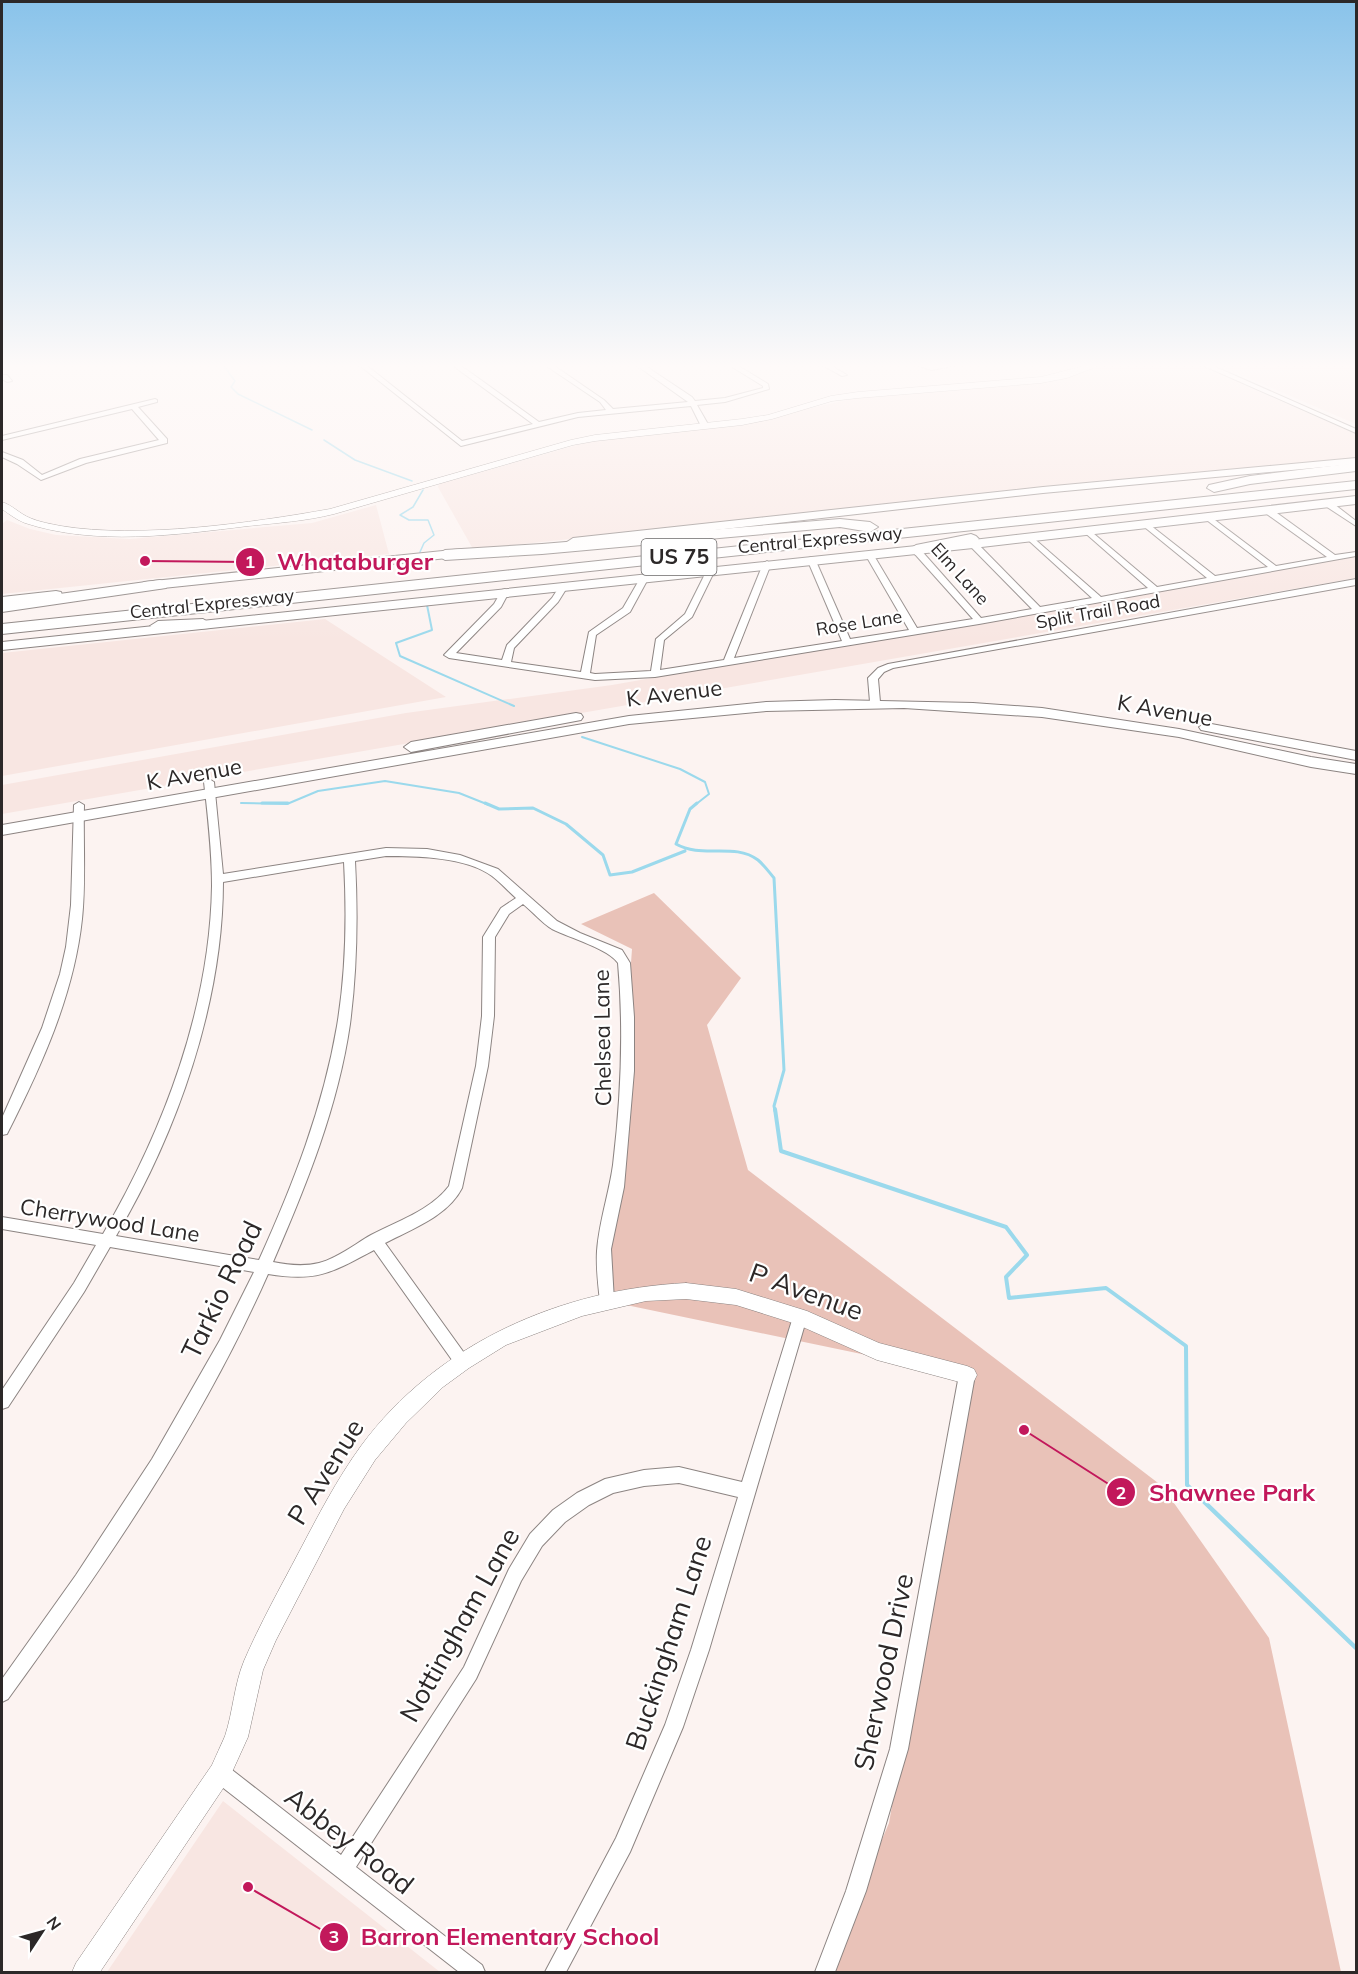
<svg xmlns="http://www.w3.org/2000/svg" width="1358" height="1974" viewBox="0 0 1358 1974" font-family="Mulish,sans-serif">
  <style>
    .built { fill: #f8e6e2 }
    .green { fill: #e9c2b8 }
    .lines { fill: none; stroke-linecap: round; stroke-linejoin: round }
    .stream-far4 { stroke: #9bd9ec; stroke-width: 1.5 }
    .stream-far3 { stroke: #9bd9ec; stroke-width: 2 }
    .stream-far2 { stroke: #9bd9ec; stroke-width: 3 }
    .stream-far1 { stroke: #9bd9ec; stroke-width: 4 }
    .stream { stroke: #9bd9ec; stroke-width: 4.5 }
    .minor-casing { stroke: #8c8482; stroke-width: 2 }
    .tertiary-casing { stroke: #8c8482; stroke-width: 1 }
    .secondary-casing { stroke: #8c8482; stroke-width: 2 }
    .motorway-casing { stroke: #8c8482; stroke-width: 2 }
    .minor { fill: #fff; fill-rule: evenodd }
    .tertiary { fill: #fff; fill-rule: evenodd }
    .secondary { fill: #fff; fill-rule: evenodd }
    .motorway { fill: #fff; fill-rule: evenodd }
    .labels { text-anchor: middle; stroke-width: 4.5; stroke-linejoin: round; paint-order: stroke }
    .far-street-label { font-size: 18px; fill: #2c2828; stroke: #fff }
    .shield { fill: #fff; stroke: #6b6868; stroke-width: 1.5 }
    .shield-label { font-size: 21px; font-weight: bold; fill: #2c2828 }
    .street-label { font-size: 22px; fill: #2c2828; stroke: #fff }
    .near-street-label { font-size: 27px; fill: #2c2828; stroke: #fff }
    .leader { fill: none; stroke: #c2185b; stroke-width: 2 }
    .callout-dot { fill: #c2185b; stroke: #fff; stroke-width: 2 }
    .mark-label { font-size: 18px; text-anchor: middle; font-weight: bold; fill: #fff }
    .callout-label { font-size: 24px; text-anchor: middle; font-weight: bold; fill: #c2185b; stroke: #fff; stroke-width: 4.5; stroke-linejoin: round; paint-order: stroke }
  </style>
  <rect width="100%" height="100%" fill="#fcf3f1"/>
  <path class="built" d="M 1106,365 L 1198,365 L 1356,434 L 1356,458 L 473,549 L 438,487 L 439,484 L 598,439 L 730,426 L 856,398 L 1068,377 Z
    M 1218,365 L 1356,365 L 1356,424 Z
    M 376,505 L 389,554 L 2,594 L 2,524 L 7,520 L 30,529 L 56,535 L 130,539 L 312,523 Z
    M 1356,554 L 1356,578 L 2,814 L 2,785 L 406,713 L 612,685 Z
    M 325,619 L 446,697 L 2,776 L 2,653 Z
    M 223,1801 L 440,1972 L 107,1972 Z"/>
  <path class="green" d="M 654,893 L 741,978 L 707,1025 L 748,1170 L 1162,1486 L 1269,1638 L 1341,1972 L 826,1972 L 889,1823 L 967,1376 L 607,1301 L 632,949 L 581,924 Z"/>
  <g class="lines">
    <path class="stream-far4" d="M 223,365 L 235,381 L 231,387 L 238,394 L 312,430
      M 324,440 L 355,460 L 412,481
      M 420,552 L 424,543 L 434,535 L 428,520 L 409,520 L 400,515 L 413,507 L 423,490"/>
    <path class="stream-far3" d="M 427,605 L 432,630 L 396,643 L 400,656 L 514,706
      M 582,737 L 680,769 L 705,782 L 709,794 L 695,805
      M 241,803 L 287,804 L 318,791 L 385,781 L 459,793 L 489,805"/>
    <path class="stream-far2" d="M 262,803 L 288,803
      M 485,803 L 499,809 L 533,808 L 566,824 L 603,855 L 610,875 L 632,872 L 685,851
      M 697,803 L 690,809 L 676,844 C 702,859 734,842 758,860 C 764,865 769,872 774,878 L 784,1070 L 774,1106 L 775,1111"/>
    <path class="stream-far1" d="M 775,1109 L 781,1151 L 1006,1227 L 1027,1255 L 1006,1277 L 1009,1298 L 1106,1288 L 1186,1346 L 1187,1485 L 1197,1494"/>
    <path class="stream" d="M 1195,1493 L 1356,1648"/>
    <defs>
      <path id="minor" d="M 359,365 L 366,365 L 462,441 L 533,424 L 452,365 L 460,365 L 539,422 L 578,413 L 606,410 L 600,402 L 545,365 L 553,365 L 604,400 L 613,409 L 688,402 L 636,365 L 644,365 L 692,397 L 695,401 L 725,398 L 763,388 L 763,386 L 729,365 L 737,365 L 768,384 L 769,389 L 725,402 L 697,405 L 709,426 L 705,428 L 701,426 L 691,406 L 578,417 L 461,446 Z
        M 822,365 L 830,365 L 847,375 L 842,376 Z
        M 915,365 L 957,365 L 932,370 Z
        M 1202,365 L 1211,365 L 1356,429 L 1356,433 Z
        M 2,375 L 7,375 L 12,381 L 7,382 L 2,379 Z
        M 155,399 L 157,400 L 157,402 L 138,407 L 167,439 L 167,443 L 86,463 L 41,480 L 17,464 L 2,457 L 2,452 L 23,460 L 42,475 L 80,459 L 159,440 L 132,409 L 2,440 L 2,436 Z
        M 1324,501 L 1330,501 L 1356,521 L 1356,526 L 1324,505 Z
        M 1264,508 L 1270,508 L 1335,555 L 1356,552 L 1356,556 L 979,624 L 655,677 L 595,680 L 449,658 L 444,655 L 494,604 L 502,590 L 505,589 L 509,592 L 501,607 L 456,653 L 502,660 L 507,645 L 552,598 L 561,584 L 564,583 L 568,586 L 558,602 L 514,648 L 511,662 L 581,672 L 589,632 L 623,608 L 642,575 L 648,575 L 649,577 L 630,612 L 596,635 L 590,673 L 595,674 L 651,671 L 656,639 L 685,614 L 707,570 L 711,567 L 715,570 L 692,617 L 664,640 L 660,670 L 724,660 L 763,564 L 767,561 L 771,564 L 734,658 L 842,641 L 807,559 L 811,557 L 815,559 L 850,639 L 909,630 L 865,554 L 869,552 L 873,554 L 917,628 L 973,619 L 913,552 L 913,548 L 919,548 L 981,618 L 1032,609 L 970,546 L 970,542 L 976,542 L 1040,607 L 1092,598 L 1027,539 L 1026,537 L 1030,535 L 1101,597 L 1148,588 L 1084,532 L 1083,530 L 1087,528 L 1157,587 L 1207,578 L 1142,525 L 1142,521 L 1145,521 L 1215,576 L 1268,567 L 1204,518 L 1204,514 L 1207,514 L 1276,566 L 1327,557 L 1264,512 Z
        M 1356,579 L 1356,585 L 893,668 L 884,672 L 878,679 L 880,702 L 875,705 L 870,702 L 868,678 L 878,668 L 888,664 Z
        M 209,779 L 214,782 L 223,874 L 386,848 L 427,849 L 460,855 L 498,869 L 557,921 L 580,933 L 622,950 L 630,963 L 634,1017 L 634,1071 L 624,1187 L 611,1249 L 614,1301 L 612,1306 L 607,1308 L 602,1306 L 600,1301 C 598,1284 596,1267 597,1251 C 599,1222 609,1194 613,1165 C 621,1098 624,1031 618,963 C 609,949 570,938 552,929 C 542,923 533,912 523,904 L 509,914 L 495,937 L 494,1016 L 488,1066 L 462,1188 C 448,1216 412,1229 385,1243 L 467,1357 L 470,1362 L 467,1367 L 462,1369 L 457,1367 L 374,1250 C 331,1273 317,1282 268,1274 C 201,1426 105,1565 8,1699 L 2,1702 L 2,1679 L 76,1575 L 152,1459 L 220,1340 L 254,1272 L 110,1247 L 84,1292 L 8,1407 L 2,1409 L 2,1390 L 74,1283 L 96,1245 L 2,1229 L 2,1217 L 103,1234 C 164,1130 210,1007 212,886 C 212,851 208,817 204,782 ZM 386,856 C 417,856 466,857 492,876 C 500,882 508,891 516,898 L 501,908 L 483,937 L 482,1016 L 476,1066 L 449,1186 C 430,1211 397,1221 371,1235 C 355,1244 338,1258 319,1263 C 303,1267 288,1265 273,1262 C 306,1186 338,1107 350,1024 C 357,970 358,915 355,861 ZM 344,862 C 347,917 346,972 337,1026 C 323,1108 293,1185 259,1260 L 116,1236 C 177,1133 223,1003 223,882 Z
        M 79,802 L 84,805 C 83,843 86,881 82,919 C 74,995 41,1067 7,1134 L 2,1135 L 2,1118 L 42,1028 L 60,974 L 66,947 L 71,905 L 74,805 Z
        M 800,1310 L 805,1312 L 807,1317 L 709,1650 L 683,1727 L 630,1852 L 566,1972 L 545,1972 L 616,1838 L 665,1725 L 691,1650 L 738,1497 L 679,1483 L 644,1486 L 613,1493 L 589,1505 L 565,1522 L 542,1546 L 521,1581 L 476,1679 L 356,1867 L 482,1965 L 485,1972 L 459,1972 L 213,1780 L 211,1773 L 213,1766 L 220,1764 L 227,1766 L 341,1855 L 464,1667 L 509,1569 L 530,1534 L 553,1510 L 577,1493 L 605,1479 L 644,1470 L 679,1467 L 742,1482 L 793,1317 L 795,1312 Z
        M 967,1368 L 972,1370 L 975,1375 L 908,1749 L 866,1891 L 835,1972 L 815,1972 L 846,1891 L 890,1749 L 959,1375 L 962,1370 Z"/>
      <path id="tertiary" d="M 1088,365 L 1101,365 L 1067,378 L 1041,383 L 858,398 L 832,401 L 772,419 L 742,425 L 595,441 L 573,445 L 334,514 C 306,521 277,523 248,526 C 176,535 95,546 25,523 C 17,520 9,514 2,509 L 2,502 C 12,505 20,514 30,518 C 39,522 51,524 61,526 C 139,539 251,523 330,509 L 571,440 L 595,435 L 742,419 L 768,415 L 831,396 L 858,392 L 1041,377 Z
        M 686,1283 L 736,1289 L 807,1311 L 879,1343 L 967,1366 L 974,1369 L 977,1375 L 974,1381 L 967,1384 L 877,1360 L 796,1324 L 736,1305 L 686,1299 L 646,1301 L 582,1316 L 506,1345 L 469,1368 L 443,1387 L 406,1423 L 375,1460 L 344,1509 L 276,1640 L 263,1670 L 248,1737 L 228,1781 L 100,1972 L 72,1972 L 76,1963 L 212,1765 C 216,1755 221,1746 225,1736 C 233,1712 234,1685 244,1661 C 260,1624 280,1588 299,1552 C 318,1516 337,1479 361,1446 C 436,1344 561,1289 686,1283 Z"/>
      <path id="secondary" d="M 1356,458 L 1356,464 L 1043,493 L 573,546 L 567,542 L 573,538 L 1043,487 Z
        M 1356,496 L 1356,504 L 973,548 L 2,650 L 2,642 L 973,540 Z
        M 462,549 L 466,550 L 468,553 L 466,556 L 144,590 L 138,586 L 144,582 Z
        M 56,591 L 61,592 L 62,595 L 61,598 L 2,605 L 2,597 Z
        M 835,700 L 973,703 L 1042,708 L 1179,729 L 1311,757 L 1356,764 L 1356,774 L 1311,767 L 1179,737 L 1042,717 L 904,708 L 766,711 L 629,724 L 2,835 L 2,825 L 629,716 L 766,702 Z
        M 576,713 L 581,714 L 583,717 L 581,720 L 411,752 L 404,747 L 411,742 Z
        M 1206,723 L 1356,751 L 1356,760 L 1201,730 L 1199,727 Z"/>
      <path id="motorway" d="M 1356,463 L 1356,471 L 1250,484 L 1214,492 L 1207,488 L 1209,485 L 1250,476 Z
        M 1356,481 L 1356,489 L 2,634 L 2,624 Z
        M 840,519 L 870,522 L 878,527 L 870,532 L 840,527 L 542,554 L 445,560 L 437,555 L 445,550 L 542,544 Z
        M 971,534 L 976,536 L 979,539 L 976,542 L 916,555 L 908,550 L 916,545 Z
        M 160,580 L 166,582 L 168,585 L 166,588 L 2,612 L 2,602 Z
        M 203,619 L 211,624 L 209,628 L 158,631 L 150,626 L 158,621 Z"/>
    </defs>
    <use href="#minor" class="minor-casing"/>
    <use href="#tertiary" class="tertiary-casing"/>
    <use href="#secondary" class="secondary-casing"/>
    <use href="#motorway" class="motorway-casing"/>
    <use href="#minor" class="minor"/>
    <use href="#tertiary" class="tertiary"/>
    <use href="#secondary" class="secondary"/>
    <use href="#motorway" class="motorway"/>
  </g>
  <linearGradient id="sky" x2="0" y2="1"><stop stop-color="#89c3ea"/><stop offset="0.57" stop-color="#fefaf9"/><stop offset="1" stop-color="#fefaf9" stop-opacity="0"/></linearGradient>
  <rect width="1358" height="642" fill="url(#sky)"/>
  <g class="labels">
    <g class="far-street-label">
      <text transform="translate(820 540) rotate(-5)" y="6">Central Expressway</text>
      <text transform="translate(960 574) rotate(48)" y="6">Elm Lane</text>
      <text transform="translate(212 604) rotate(-6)" y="6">Central Expressway</text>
      <text transform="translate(1098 612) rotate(-10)" y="6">Split Trail Road</text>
      <text transform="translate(859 623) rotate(-9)" y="6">Rose Lane</text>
    </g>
    <rect class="shield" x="641.5" y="539" width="75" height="36" rx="4.5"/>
    <g class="shield-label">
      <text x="679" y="564">US 75</text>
    </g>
    <g class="street-label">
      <text transform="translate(674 693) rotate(-7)" y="8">K Avenue</text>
      <text transform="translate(1165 710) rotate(10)" y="8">K Avenue</text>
      <text transform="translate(194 774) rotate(-10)" y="8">K Avenue</text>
      <text transform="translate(602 1038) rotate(-91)" y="8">Chelsea Lane</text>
      <text transform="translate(110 1220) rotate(9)" y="8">Cherrywood Lane</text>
    </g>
    <g class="near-street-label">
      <text transform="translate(222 1290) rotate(-64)" y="9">Tarkio Road</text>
      <text transform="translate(806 1292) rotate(20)" y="9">P Avenue</text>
      <text transform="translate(326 1472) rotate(-58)" y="9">P Avenue</text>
      <text transform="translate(460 1625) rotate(-61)" y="9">Nottingham Lane</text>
      <text transform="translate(669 1643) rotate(-72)" y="9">Buckingham Lane</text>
      <text transform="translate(884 1672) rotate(-78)" y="9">Sherwood Drive</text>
      <text transform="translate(349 1841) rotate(38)" y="9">Abbey Road</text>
    </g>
  </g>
  <path class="leader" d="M145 561L250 562M1024 1430L1121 1492M248 1887L334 1937"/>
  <g class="callout-dot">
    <circle cx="145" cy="561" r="6"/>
    <circle cx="1024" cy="1430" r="6"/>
    <circle cx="248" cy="1887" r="6"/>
    <circle cx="250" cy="562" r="15"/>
    <circle cx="1121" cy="1492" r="15"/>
    <circle cx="334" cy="1937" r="15"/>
  </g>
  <g class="mark-label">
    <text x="250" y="568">1</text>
    <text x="1121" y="1499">2</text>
    <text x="334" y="1943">3</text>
  </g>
  <g class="callout-label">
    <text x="355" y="570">Whataburger</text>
    <text x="1232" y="1501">Shawnee Park</text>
    <text x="510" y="1945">Barron Elementary School</text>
  </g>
  <rect width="1358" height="1974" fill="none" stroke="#2c2828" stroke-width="6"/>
  <g transform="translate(42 1932) rotate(54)" stroke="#ffffff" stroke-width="4.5" paint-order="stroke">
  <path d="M0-4.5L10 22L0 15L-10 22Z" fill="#2c2828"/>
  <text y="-9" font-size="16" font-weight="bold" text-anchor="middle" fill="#2c2828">N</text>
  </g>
</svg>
